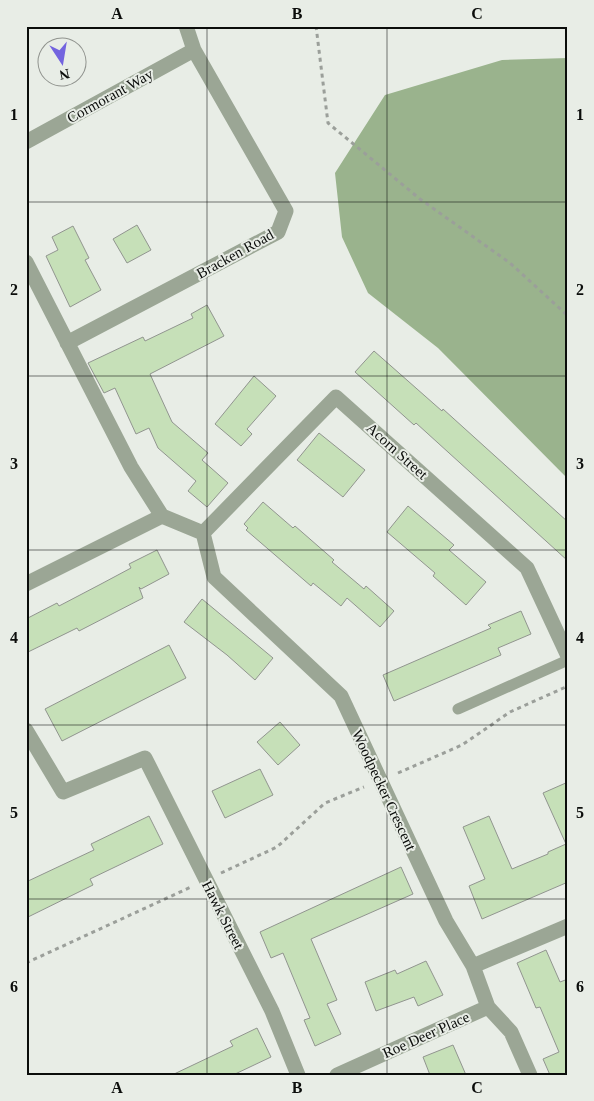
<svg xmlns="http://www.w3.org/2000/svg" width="594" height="1101" viewBox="0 0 594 1101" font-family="Georgia,serif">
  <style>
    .forest { fill: #9ab38d }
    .building { fill: #c6e0b8; stroke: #91958f }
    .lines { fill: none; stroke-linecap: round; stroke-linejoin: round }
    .path { stroke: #9b9f9a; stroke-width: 3; stroke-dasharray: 4 4; stroke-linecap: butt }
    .lane { stroke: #9ba695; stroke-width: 11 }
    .street { stroke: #9ba695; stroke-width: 15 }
    .grid { fill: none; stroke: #0b0d0b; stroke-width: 1; stroke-opacity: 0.55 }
    .labels { text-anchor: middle; stroke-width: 4; stroke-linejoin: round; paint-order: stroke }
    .street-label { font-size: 15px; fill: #0b0d0b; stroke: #e8ede6 }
    .neatline { fill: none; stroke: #0b0d0b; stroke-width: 2 }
    .grid-label { font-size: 16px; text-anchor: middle; font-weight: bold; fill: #0b0d0b }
  </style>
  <rect width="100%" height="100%" fill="#e8ede6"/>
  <path class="forest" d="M 568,58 L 568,479 L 438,348 L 368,293 L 342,237 L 335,173 L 385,95 L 502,60 Z"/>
  <path class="building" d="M 137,225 L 151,250 L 127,263 L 113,239 Z
    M 73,226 L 89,258 L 85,260 L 101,290 L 70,307 L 46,256 L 58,250 L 52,237 Z
    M 207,305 L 224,336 L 150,374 L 172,422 L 208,453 L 202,460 L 228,483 L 207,507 L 188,491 L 196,481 L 158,448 L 149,428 L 136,434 L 115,388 L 104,393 L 88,363 L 143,337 L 145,341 L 193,318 L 191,314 Z
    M 374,351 L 442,411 L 443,409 L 568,522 L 568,561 L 416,423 L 414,425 L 355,372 Z
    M 254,376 L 276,396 L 247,429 L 252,434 L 241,446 L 215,424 Z
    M 319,433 L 365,470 L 343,497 L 297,460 Z
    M 263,502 L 293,528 L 295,526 L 334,560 L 332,562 L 364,589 L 366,586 L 394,611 L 380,627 L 347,598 L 341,606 L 313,583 L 311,586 L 246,530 L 248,528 L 244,524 Z
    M 408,506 L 454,545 L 449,550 L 486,582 L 466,605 L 433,576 L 435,573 L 387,532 Z
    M 157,550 L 169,574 L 141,589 L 139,587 L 143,598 L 79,631 L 77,628 L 26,653 L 26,619 L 57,603 L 59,606 L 101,584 L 131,568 L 129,564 Z
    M 202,599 L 273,658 L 255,680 L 227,655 L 184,622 Z
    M 521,611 L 531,634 L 498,648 L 501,655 L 394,701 L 383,675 L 491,628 L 488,625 Z
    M 169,645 L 186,678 L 62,741 L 45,709 Z
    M 280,722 L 300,745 L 278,765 L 257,742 Z
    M 260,769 L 273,795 L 225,818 L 212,791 Z
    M 568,782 L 568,882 L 482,919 L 469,886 L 485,879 L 463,827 L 489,816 L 512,869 L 548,854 L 548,852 L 566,844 L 543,793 Z
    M 149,816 L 163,844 L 90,879 L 93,885 L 26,918 L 26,882 L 94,850 L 91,844 Z
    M 401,867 L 413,894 L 311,939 L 337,1000 L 327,1004 L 341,1034 L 315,1046 L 304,1020 L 310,1018 L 283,953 L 271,958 L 260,932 Z
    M 546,950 L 560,982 L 568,979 L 568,1075 L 550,1075 L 543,1059 L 559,1052 L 540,1007 L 536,1008 L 517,963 Z
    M 426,961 L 443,995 L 418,1006 L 414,997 L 376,1011 L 365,982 L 395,970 L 397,974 Z
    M 257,1028 L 271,1057 L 233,1075 L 172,1075 L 233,1046 L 230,1041 Z
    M 453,1045 L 466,1075 L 430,1075 L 423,1057 Z"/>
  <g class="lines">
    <path class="path" d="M 316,26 L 328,123 L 420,199 L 510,263 L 568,316
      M 398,773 L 462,745 L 510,712 L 568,686
      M 221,873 L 277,847 L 325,803 L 364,787
      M 26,963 L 191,887"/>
    <path class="lane" d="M 458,709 L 568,660"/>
    <path class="street" d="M 26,142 L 194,50
      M 26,262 L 131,467 L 162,516 L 203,533
      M 67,343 L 278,232 L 286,211 L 194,50 L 186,26
      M 203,533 L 214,577 L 341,696 L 446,921 L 473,966 L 488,1007 L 511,1032 L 530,1075
      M 203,533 L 336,397 L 527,568 L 568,656
      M 26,584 L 162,516
      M 26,730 L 63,792 L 145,758 L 272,1011 L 298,1075
      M 473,966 L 568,926
      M 337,1075 L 488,1007"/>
  </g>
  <path class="grid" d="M 207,26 L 207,1075M 387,26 L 387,1075M 26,202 L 568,202M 26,376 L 568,376M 26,550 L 568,550M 26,725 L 568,725M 26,899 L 568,899"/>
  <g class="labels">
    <g class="street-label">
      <text transform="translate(110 96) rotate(-29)" y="5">Cormorant Way</text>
      <text transform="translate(235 254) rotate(-29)" y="5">Bracken Road</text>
      <text transform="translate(397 451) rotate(42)" y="5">Acorn Street</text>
      <text transform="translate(384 790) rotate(65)" y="5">Woodpecker Crescent</text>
      <text transform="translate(223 915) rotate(63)" y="5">Hawk Street</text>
      <text transform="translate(426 1035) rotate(-24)" y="5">Roe Deer Place</text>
    </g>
  </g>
  <rect width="594" height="1101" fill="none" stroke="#e8ede6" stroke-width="55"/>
  <g transform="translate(62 62) rotate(168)"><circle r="24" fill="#e8ede6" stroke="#90938e"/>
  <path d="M0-4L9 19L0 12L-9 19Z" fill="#7364df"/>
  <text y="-8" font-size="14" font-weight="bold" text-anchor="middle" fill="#0b0d0b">N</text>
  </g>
  <rect x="28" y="28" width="538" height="1046" class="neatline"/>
  <g class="grid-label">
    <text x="117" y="19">A</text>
    <text x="297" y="19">B</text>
    <text x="477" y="19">C</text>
    <text x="14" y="120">1</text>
    <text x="580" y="120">1</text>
    <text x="14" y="295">2</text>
    <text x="580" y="295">2</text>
    <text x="14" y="469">3</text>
    <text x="580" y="469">3</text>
    <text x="14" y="643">4</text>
    <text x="580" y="643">4</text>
    <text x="14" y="818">5</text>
    <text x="580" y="818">5</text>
    <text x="14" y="992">6</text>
    <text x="580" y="992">6</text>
    <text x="117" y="1093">A</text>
    <text x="297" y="1093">B</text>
    <text x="477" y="1093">C</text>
  </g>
</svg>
